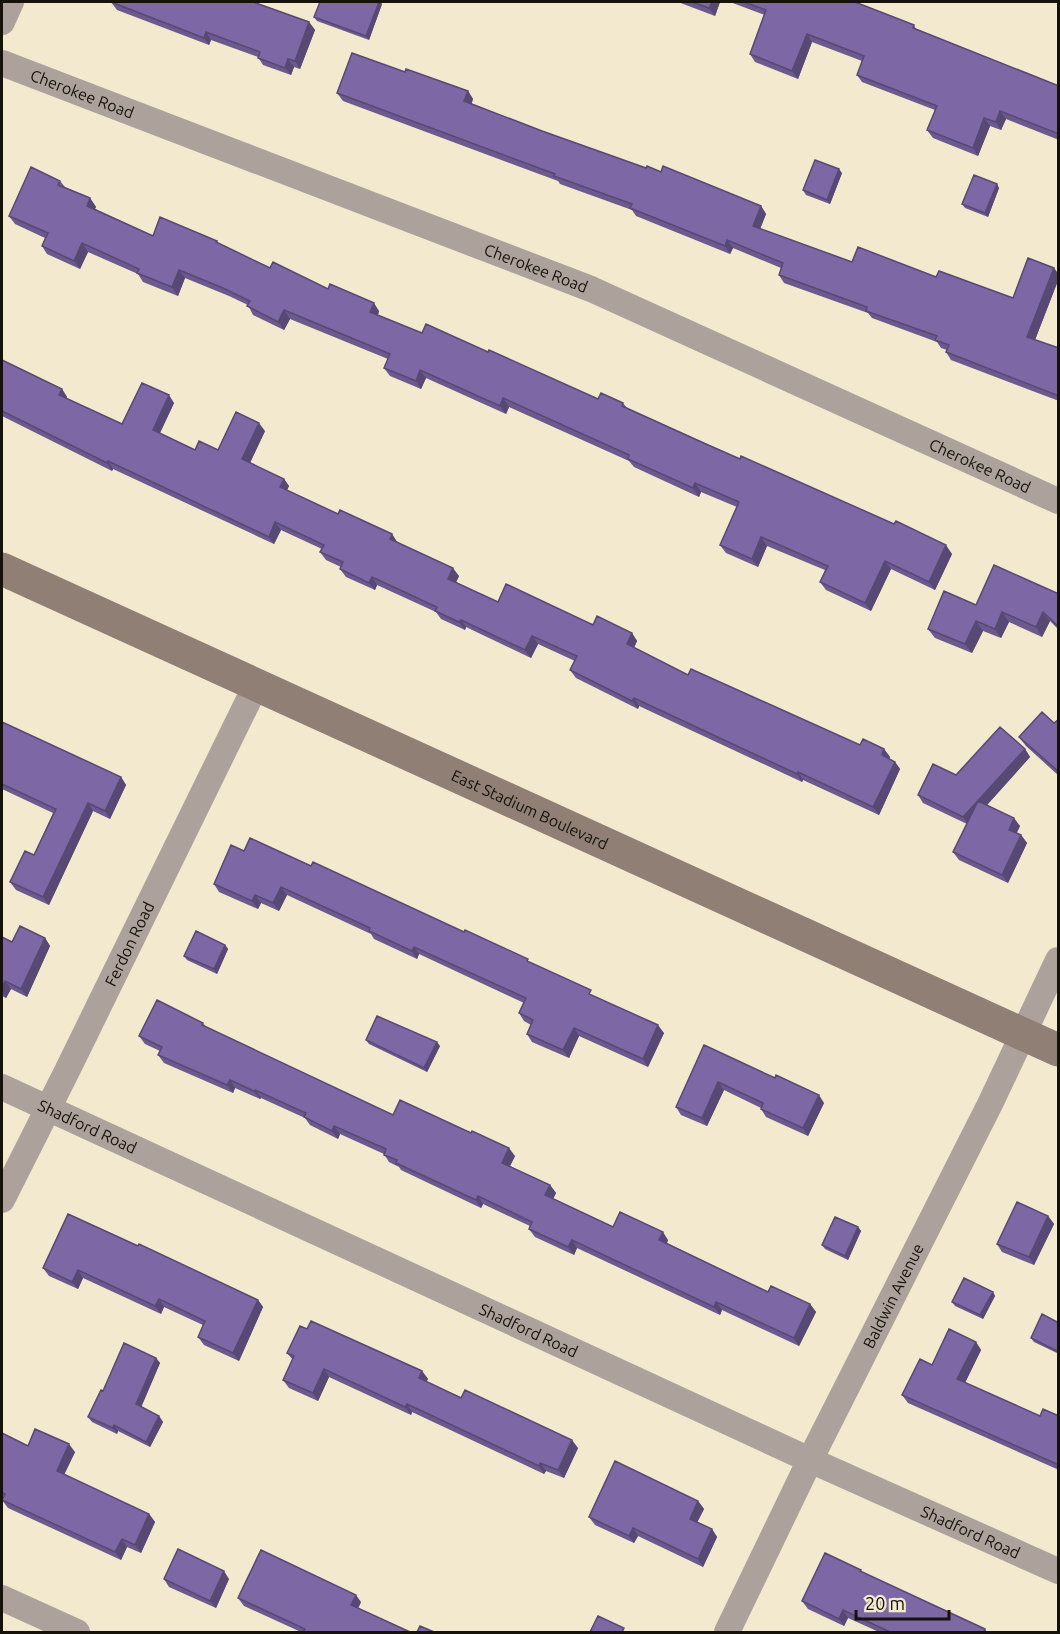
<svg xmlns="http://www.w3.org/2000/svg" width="1060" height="1634" viewBox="0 0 1060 1634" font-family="Ubuntu,sans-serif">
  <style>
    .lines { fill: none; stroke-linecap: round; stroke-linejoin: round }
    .minor { stroke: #ada29b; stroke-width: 26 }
    .secondary { stroke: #8f7f75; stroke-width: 33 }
    .wall { fill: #6c598e }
    .shaded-wall { fill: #584874 }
    .building { fill: #7e67a5; stroke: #584874; stroke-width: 1.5 }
    .labels { text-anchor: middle; stroke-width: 4.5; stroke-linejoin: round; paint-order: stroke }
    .street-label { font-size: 16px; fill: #161209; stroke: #f2e9cf }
  </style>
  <rect width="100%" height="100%" fill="#f2e9cf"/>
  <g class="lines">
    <g class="minor">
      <path d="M 2,22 L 11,2"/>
      <path id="s1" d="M 2,63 L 591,289 L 1058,501"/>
      <path id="s2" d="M 2,1087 L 810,1460 L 1058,1571"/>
      <path id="s3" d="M 2,1200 L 67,1071 L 256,685"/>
      <path d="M 2,1598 L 77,1632"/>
      <path id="s4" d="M 727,1632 L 810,1460 L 990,1104 L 1058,960"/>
    </g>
    <path class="secondary" id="s5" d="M 2,569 L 1058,1050"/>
  </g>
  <path class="wall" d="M 111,2 L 259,2 L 258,4 L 309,22 L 315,30 L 300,69 L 294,67 L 291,75 L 263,65 L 258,57 L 211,40 L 209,45 L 117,10 Z
    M 320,2 L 380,2 L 382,4 L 369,40 L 317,21 L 314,17 Z
    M 678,2 L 720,2 L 715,16 Z
    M 730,2 L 855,2 L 914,25 L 916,29 L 1059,86 L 1059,140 L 1006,119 L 1001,130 L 990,126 L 978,156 L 933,138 L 927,130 L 935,110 L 862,82 L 857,75 L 862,61 L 812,42 L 798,79 L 755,62 L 750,54 L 765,15 Z
    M 405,72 L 468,91 L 473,99 L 471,104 L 542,131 L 646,168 L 661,172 L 761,206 L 766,214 L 760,229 L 852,262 L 936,277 L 1013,298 L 1054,268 L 1059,275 L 1059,278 L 1035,340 L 1059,348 L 1059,401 L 951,360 L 946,352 L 947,350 L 941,348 L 937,342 L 872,318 L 868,313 L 784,283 L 779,275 L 781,268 L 733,248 L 730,254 L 636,216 L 632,210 L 560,184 L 558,181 L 343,101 L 337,93 Z
    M 842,173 L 830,204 L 806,195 L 803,190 Z
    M 60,181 L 65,187 L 90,198 L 96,207 L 95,209 L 153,236 L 217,241 L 218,243 L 270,268 L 328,289 L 379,311 L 378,315 L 422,333 L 488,352 L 598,399 L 623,403 L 627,408 L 952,554 L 935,590 L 891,569 L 871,611 L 826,590 L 820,582 L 825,570 L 767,546 L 758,567 L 726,553 L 720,545 L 737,507 L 701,492 L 699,497 L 634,467 L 629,461 L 509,407 L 506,414 L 426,378 L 421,389 L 390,376 L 384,368 L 388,359 L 290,319 L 284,330 L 253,315 L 248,305 L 229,296 L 185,278 L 178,296 L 143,282 L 138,274 L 88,252 L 80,269 L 47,254 L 42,246 L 45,238 L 15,224 L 9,216 Z
    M 997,184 L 999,188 L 988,217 L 965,208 L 962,204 Z
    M 2,360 L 62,389 L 67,397 L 66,398 L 122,424 L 174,403 L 160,433 L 195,450 L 218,450 L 265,431 L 250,463 L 284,479 L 289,486 L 287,490 L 338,514 L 392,534 L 397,542 L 459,576 L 456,582 L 498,602 L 632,633 L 637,641 L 634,648 L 688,675 L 860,745 L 884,749 L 890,757 L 889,759 L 895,762 L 900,769 L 879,815 L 803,780 L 802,782 L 639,706 L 638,709 L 576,678 L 570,670 L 575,661 L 538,644 L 531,658 L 466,627 L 465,630 L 441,619 L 436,612 L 377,585 L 375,590 L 346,577 L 340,569 L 341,567 L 326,560 L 320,552 L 322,549 L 281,530 L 274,544 L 113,469 L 112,471 L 2,416 Z
    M 1059,594 L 1059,630 L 1050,621 L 1042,637 L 1009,622 L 1001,638 L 983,631 L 972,653 L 935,638 L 928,629 L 976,605 Z
    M 1059,719 L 1059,776 L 1026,746 L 1019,737 L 1054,723 Z
    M 2,722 L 121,777 L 126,785 L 110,819 L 93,811 L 49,905 L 16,890 L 10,882 L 34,855 L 53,813 L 2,789 Z
    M 1025,749 L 1030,757 L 987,805 L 1020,826 L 1017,833 L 1021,835 L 1027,843 L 1008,883 L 959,860 L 953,852 L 967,824 L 923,803 L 918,795 L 956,775 Z
    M 244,851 L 311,866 L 530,963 L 664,1033 L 648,1067 L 579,1036 L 569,1058 L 532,1042 L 527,1034 L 531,1025 L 524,1021 L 519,1013 L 524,1003 L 419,954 L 417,959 L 374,939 L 371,934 L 287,895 L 279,911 L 261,903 L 258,909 L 219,892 L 214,884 Z
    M 2,937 L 12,942 L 45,938 L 50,946 L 27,997 L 11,989 L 6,998 L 2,996 Z
    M 225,945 L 228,949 L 217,974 L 187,960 L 184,956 Z
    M 203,1023 L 206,1027 L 393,1115 L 515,1156 L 510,1166 L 550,1185 L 556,1193 L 553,1199 L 613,1227 L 668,1240 L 667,1243 L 768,1292 L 810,1304 L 816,1312 L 799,1346 L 722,1310 L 720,1315 L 577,1248 L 574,1255 L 535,1237 L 529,1229 L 530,1226 L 483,1204 L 481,1208 L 401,1170 L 399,1167 L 389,1162 L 384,1154 L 340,1134 L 338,1139 L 310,1125 L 305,1118 L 261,1098 L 260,1099 L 235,1088 L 233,1093 L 164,1063 L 158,1055 L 160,1051 L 145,1044 L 139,1036 Z
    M 366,1040 L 440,1046 L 427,1072 L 369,1044 Z
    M 704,1045 L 824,1103 L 808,1136 L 766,1117 L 761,1109 L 761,1108 L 724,1090 L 707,1126 L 681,1115 L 676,1107 Z
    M 68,1214 L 258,1300 L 263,1307 L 239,1361 L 204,1345 L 198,1337 L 203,1325 L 164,1307 L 161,1314 L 83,1278 L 78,1289 L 49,1276 L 43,1268 Z
    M 1048,1216 L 1054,1224 L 1034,1265 L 1002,1252 L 997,1244 Z
    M 858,1227 L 861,1231 L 848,1260 L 825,1249 L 822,1245 Z
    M 993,1292 L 995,1296 L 983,1319 L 955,1306 L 952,1302 Z
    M 1059,1323 L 1059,1354 L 1034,1342 L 1031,1338 Z
    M 976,1342 L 981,1350 L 965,1383 L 1040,1416 L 1059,1416 L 1059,1470 L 908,1403 L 902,1395 L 932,1365 Z
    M 287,1353 L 422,1371 L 428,1379 L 426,1382 L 578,1448 L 564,1478 L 546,1471 L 544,1474 L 412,1412 L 411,1415 L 329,1377 L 318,1401 L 289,1388 L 283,1380 L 293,1360 Z
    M 156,1358 L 160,1363 L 141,1407 L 159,1416 L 163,1422 L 150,1447 L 118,1431 L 117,1434 L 92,1422 L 88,1417 L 103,1391 Z
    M 2,1433 L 28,1446 L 75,1452 L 64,1475 L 149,1514 L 155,1522 L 141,1553 L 127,1547 L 121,1560 L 8,1508 L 2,1500 L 3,1498 L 2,1497 Z
    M 698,1501 L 704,1509 L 697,1522 L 712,1529 L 717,1537 L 703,1567 L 638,1536 L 634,1543 L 595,1525 L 589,1517 Z
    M 863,1573 L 985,1629 L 987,1632 L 879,1632 L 848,1618 L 844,1626 L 808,1609 L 802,1601 Z
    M 164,1579 L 229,1579 L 216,1608 L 169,1587 Z
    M 238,1598 L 361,1602 L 358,1608 L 410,1632 L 301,1632 L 244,1606 Z"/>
  <path class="shaded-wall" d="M 379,2 L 380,2 L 382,4 L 369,40 L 366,36 Z
    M 712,2 L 720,2 L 715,16 L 709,8 Z
    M 309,22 L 315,30 L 300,69 L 295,61 Z
    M 206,32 L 211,40 L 209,45 L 204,38 Z
    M 807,34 L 812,42 L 798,79 L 792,71 Z
    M 288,59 L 294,67 L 291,75 L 285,68 Z
    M 468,91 L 473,99 L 470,109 L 464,101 Z
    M 1000,111 L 1006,119 L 1001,130 L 996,122 Z
    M 984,118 L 990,126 L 978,156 L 973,148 Z
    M 839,169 L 842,173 L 830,204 L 827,200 Z
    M 997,184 L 999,188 L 988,217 L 985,213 Z
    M 90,198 L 96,207 L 92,214 L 87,206 Z
    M 761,206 L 766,214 L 758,234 L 753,226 Z
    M 727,240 L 733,248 L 730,254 L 725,246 Z
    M 82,243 L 88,252 L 80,269 L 74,261 Z
    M 1054,268 L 1059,275 L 1059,278 L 1033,345 L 1027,337 Z
    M 179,270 L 185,278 L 178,296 L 172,287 Z
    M 374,303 L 379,311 L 376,320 L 370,312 Z
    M 284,310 L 290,319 L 284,330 L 278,322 Z
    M 420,370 L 426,378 L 421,389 L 416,381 Z
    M 62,389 L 67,397 L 64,403 L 59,395 Z
    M 169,395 L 174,403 L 158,437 L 153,430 Z
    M 503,398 L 509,407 L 506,414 L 500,406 Z
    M 259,423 L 265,431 L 248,467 L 242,459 Z
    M 108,461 L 113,469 L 112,471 L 107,463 Z
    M 284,479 L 289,486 L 285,494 L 280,487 Z
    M 695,483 L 701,492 L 699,497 L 693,488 Z
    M 275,522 L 281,530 L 274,544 L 269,537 Z
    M 392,534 L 397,542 L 390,539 Z
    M 761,537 L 767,546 L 758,567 L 752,559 Z
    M 946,545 L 952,554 L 935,590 L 929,582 Z
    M 885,561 L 891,569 L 871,611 L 865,603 Z
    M 453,568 L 459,576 L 454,587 L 448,579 Z
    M 372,577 L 377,585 L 375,590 L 369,583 Z
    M 1002,612 L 1009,622 L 1001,638 L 995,629 Z
    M 1043,612 L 1050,621 L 1042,637 L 1036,627 Z
    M 461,620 L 466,627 L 465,630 L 459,622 Z
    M 976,621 L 983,631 L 972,653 L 965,644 Z
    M 632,633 L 637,641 L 632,652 L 627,644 Z
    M 532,636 L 538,644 L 531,658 L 525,650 Z
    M 634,698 L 639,706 L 638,709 L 632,701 Z
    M 884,749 L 890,757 L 887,763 L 882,755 Z
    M 1025,749 L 1030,757 L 969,825 L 963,817 Z
    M 895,762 L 900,769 L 879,815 L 873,807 Z
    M 798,772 L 803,780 L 802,782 L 797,774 Z
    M 121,777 L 126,785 L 110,819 L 105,811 Z
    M 88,803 L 93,811 L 49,905 L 43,897 Z
    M 1014,818 L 1020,826 L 1014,837 L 1009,830 Z
    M 1021,835 L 1027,843 L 1008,883 L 1002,875 Z
    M 281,887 L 287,895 L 279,911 L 273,903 Z
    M 255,895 L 261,903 L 258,909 L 252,901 Z
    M 45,938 L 50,946 L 27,997 L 21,989 Z
    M 225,945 L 228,949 L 217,974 L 214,969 Z
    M 414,947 L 419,954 L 417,959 L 412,951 Z
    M 5,981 L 11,989 L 6,998 L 2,991 L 2,988 Z
    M 658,1025 L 664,1033 L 648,1067 L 643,1059 Z
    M 574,1028 L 579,1036 L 569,1058 L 563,1050 Z
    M 437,1042 L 440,1046 L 427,1072 L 424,1068 Z
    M 230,1080 L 235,1088 L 233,1093 L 227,1085 Z
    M 718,1082 L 724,1090 L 707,1126 L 702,1118 Z
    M 255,1090 L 261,1098 L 260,1099 L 254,1091 Z
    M 819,1095 L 824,1103 L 808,1136 L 803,1128 Z
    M 334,1126 L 340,1134 L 338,1139 L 332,1131 Z
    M 509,1148 L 515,1156 L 508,1170 L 502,1163 Z
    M 550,1185 L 556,1193 L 551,1203 L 545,1195 Z
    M 478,1196 L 483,1204 L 481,1208 L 476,1200 Z
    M 1048,1216 L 1054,1224 L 1034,1265 L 1029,1257 Z
    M 858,1227 L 861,1231 L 848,1260 L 845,1256 Z
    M 663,1232 L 668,1240 L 665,1248 L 659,1240 Z
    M 572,1240 L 577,1248 L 574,1255 L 568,1247 Z
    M 78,1270 L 83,1278 L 78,1289 L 72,1282 Z
    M 993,1292 L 995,1296 L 983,1319 L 980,1315 Z
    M 159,1299 L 164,1307 L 161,1314 L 155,1306 Z
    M 258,1300 L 263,1307 L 239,1361 L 233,1353 Z
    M 716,1302 L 722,1310 L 720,1315 L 714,1307 Z
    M 810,1304 L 816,1312 L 799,1346 L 794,1338 Z
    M 976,1342 L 981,1350 L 963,1387 L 957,1379 Z
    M 156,1358 L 160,1363 L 140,1410 L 136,1404 Z
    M 324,1369 L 329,1377 L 318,1401 L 313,1393 Z
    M 422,1371 L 428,1379 L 424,1386 L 419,1378 Z
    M 407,1404 L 412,1412 L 411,1415 L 405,1407 Z
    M 159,1416 L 163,1422 L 150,1447 L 146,1442 Z
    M 114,1425 L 118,1431 L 117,1434 L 113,1428 Z
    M 572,1440 L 578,1448 L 564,1478 L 558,1470 Z
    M 69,1444 L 75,1452 L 62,1479 L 57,1471 Z
    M 540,1463 L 546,1471 L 544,1474 L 539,1466 Z
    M 698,1501 L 704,1509 L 695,1527 L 690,1519 Z
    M 149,1514 L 155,1522 L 141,1553 L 135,1545 Z
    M 633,1528 L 638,1536 L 634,1543 L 629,1536 Z
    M 712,1529 L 717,1537 L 703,1567 L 698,1559 Z
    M 122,1539 L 127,1547 L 121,1560 L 115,1552 Z
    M 224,1571 L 229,1579 L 216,1608 L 210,1601 Z
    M 356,1595 L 361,1602 L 356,1613 L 351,1605 Z
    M 843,1610 L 848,1618 L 844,1626 L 839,1619 Z"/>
  <path class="building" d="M 111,2 L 253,2 L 309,22 L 295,61 L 288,59 L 285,68 L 258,58 L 260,52 L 206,32 L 204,38 Z
    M 320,2 L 379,2 L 366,36 L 314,17 Z
    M 692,2 L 712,2 L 709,8 Z
    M 744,2 L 855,2 L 914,25 L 913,28 L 1059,86 L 1059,134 L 1000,111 L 996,122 L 984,118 L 973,148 L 927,130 L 937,106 L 857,75 L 864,56 L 807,34 L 792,71 L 750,54 L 766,10 Z
    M 352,53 L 405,72 L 406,69 L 468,91 L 464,101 L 542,131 L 646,168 L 647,166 L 661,172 L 663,166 L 761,206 L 753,226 L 852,262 L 858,247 L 936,277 L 939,271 L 1013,298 L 1028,258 L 1054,268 L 1027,337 L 1059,348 L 1059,396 L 946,352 L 949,345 L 935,340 L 937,336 L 866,311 L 867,307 L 779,275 L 783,263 L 727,240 L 725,246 L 630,208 L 632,204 L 554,176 L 555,174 L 337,93 Z
    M 815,160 L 839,169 L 827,200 L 803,190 Z
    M 31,167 L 60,181 L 58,185 L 90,198 L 87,206 L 153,236 L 160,217 L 217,241 L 216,242 L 270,268 L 273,262 L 328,289 L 330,284 L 374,303 L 370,312 L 422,333 L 426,324 L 488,352 L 489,350 L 598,399 L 601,393 L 623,403 L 622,406 L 708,445 L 740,459 L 741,456 L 894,524 L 896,521 L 946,545 L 929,582 L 885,561 L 865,603 L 820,582 L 828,566 L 761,537 L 752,559 L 720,545 L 739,502 L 695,483 L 693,488 L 628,459 L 629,455 L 503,398 L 500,406 L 420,370 L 416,381 L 384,368 L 390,354 L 284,310 L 278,322 L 247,306 L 250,301 L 223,288 L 179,270 L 172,287 L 137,273 L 139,269 L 82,243 L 74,261 L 42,246 L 48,233 L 9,216 Z
    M 974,175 L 997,184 L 985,213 L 962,204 Z
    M 2,360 L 62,389 L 59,395 L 122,424 L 142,383 L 169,395 L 153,430 L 195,450 L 199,441 L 218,450 L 236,412 L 259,423 L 242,459 L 284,479 L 280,487 L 338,514 L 340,510 L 392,534 L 390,539 L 453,568 L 448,579 L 498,602 L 506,584 L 593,625 L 597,616 L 632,633 L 627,644 L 688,675 L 691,669 L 860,745 L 863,739 L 884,749 L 882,755 L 895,762 L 873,807 L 798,772 L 797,774 L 634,698 L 632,701 L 570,670 L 577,656 L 532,636 L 525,650 L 461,620 L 459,622 L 435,611 L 437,607 L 372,577 L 369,583 L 340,569 L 343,562 L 320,552 L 324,545 L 275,522 L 269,537 L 108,461 L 107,463 L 2,411 Z
    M 994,565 L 1059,594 L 1059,627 L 1043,612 L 1036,627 L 1002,612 L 995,629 L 976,621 L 965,644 L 928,629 L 944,591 L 976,605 Z
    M 1042,712 L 1054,723 L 1059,719 L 1059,772 L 1019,737 Z
    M 2,722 L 121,777 L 105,811 L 88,803 L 43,897 L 10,882 L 25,851 L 34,855 L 56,809 L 2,784 Z
    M 1000,727 L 1025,749 L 963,817 L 918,795 L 933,764 L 956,775 Z
    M 978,801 L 1014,818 L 1009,830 L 1021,835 L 1002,875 L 953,852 Z
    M 250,838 L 311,866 L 313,862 L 464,932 L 465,930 L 528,959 L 527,961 L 591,990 L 589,994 L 658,1025 L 643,1059 L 574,1028 L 563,1050 L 527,1034 L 533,1020 L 519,1013 L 526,998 L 414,947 L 412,951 L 369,931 L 370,928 L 281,887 L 273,903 L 255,895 L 252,901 L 214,884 L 231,845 L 244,851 Z
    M 20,926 L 45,938 L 21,989 L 5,981 L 2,988 L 2,937 L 12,942 Z
    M 196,931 L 225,945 L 214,969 L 184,956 Z
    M 157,1000 L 203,1023 L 202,1025 L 393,1115 L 400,1100 L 471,1133 L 472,1131 L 509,1148 L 502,1163 L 550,1185 L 545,1195 L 613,1227 L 620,1212 L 663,1232 L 659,1240 L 768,1292 L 771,1286 L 810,1304 L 794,1338 L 716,1302 L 714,1307 L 572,1240 L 568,1247 L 529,1229 L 532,1222 L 478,1196 L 476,1200 L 396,1163 L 397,1160 L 384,1155 L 386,1149 L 334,1126 L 332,1131 L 304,1117 L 306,1113 L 255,1090 L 254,1091 L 230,1080 L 227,1085 L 158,1055 L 162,1047 L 139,1036 Z
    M 377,1016 L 437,1042 L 424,1068 L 366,1040 Z
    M 704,1045 L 775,1078 L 776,1075 L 819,1095 L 803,1128 L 761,1109 L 763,1103 L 718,1082 L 702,1118 L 676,1107 Z
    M 1017,1202 L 1048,1216 L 1029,1257 L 997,1244 Z
    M 68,1214 L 138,1246 L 139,1244 L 258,1300 L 233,1353 L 198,1337 L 205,1321 L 159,1299 L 155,1306 L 78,1270 L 72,1282 L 43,1268 Z
    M 835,1217 L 858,1227 L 845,1256 L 822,1245 Z
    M 964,1278 L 993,1292 L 980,1315 L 952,1302 Z
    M 1042,1314 L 1059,1323 L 1059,1352 L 1031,1338 Z
    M 311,1321 L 422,1371 L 419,1378 L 461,1398 L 465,1390 L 572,1440 L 558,1470 L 540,1463 L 539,1466 L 407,1404 L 405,1407 L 324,1369 L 313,1393 L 283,1380 L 294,1356 L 287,1353 L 300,1326 L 307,1329 Z
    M 949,1329 L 976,1342 L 957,1379 L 1040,1416 L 1043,1409 L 1059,1416 L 1059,1465 L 902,1395 L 920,1359 L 932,1365 Z
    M 124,1343 L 156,1358 L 136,1404 L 159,1416 L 146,1442 L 114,1425 L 113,1428 L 88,1417 L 101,1390 L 103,1391 Z
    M 35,1429 L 69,1444 L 57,1471 L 149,1514 L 135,1545 L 122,1539 L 115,1552 L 2,1500 L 5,1494 L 2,1492 L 2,1433 L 28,1446 Z
    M 615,1461 L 698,1501 L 690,1519 L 712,1529 L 698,1559 L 633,1528 L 629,1536 L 589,1517 Z
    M 178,1549 L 224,1571 L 210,1601 L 164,1579 Z
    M 261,1550 L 356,1595 L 351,1605 L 410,1632 L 303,1632 L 305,1629 L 238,1598 Z
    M 825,1553 L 861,1570 L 860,1571 L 985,1629 L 984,1632 L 890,1632 L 843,1610 L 839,1619 L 802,1601 Z
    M 598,1616 L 624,1628 L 622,1632 L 590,1632 Z
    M 420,1626 L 434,1632 L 417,1632 Z"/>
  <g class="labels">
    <g class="street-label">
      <text dy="6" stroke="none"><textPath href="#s1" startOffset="86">Cherokee Road</textPath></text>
      <text dy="6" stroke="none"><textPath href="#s1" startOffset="572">Cherokee Road</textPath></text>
      <text dy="6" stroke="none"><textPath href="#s1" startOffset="1058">Cherokee Road</textPath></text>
      <text dy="6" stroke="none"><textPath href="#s5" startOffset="580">East Stadium Boulevard</textPath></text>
      <text dy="6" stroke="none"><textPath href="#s3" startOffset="286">Ferdon Road</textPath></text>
      <text dy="6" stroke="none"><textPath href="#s2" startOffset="94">Shadford Road</textPath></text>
      <text dy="6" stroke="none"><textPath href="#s4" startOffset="375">Baldwin Avenue</textPath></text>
      <text dy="6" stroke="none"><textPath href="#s2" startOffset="580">Shadford Road</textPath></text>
      <text dy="6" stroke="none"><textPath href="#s2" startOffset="1066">Shadford Road</textPath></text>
    </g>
  </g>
  <rect width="1060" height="1634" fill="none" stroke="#161209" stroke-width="6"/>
  <path d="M856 1610v9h93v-9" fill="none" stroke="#161209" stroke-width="3"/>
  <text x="865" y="1610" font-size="18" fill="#161209" stroke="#f2e9cf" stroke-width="4.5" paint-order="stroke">20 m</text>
</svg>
